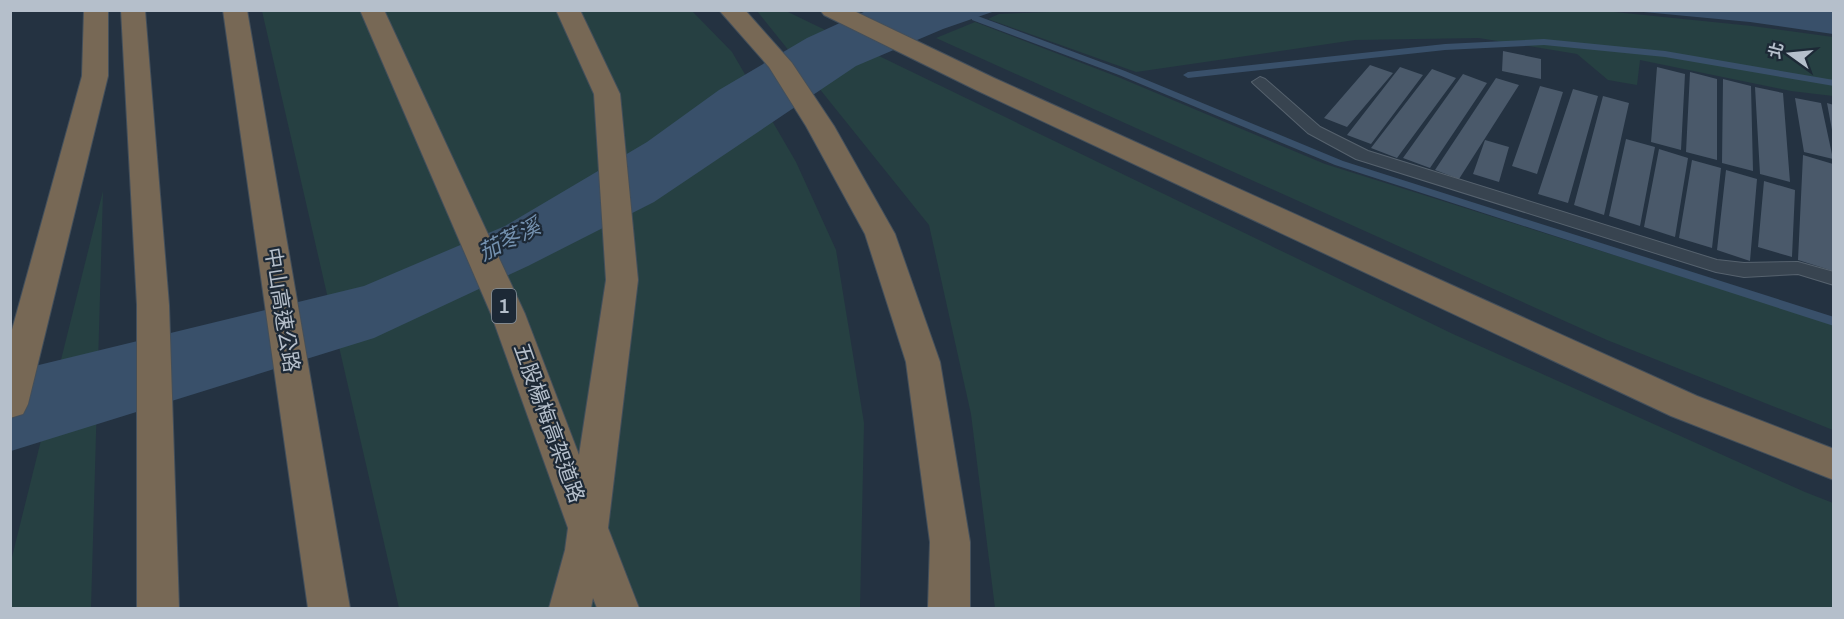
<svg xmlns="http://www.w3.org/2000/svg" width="1844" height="619" viewBox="0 0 1844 619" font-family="'Archivo Narrow','Noto Sans TC',sans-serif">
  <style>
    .green { fill: #264042 }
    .water { fill: #39506a }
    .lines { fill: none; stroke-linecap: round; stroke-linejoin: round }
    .stream { fill: #39506a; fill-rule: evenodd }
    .building { fill: #4a596a }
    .lane-casing { stroke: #56626e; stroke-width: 2 }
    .highway-casing { stroke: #434f5b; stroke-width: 2 }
    .lane { fill: #384450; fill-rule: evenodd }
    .highway { fill: #776855; fill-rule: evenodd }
    .labels { text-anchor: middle; stroke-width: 4.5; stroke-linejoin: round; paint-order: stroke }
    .shield { fill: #1d2936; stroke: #87929e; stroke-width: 1.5 }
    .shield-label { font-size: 20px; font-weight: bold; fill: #b5bfcb }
    .street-label { font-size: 21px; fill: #b5bfcb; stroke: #1d2936 }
    .water-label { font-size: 22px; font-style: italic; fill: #7491af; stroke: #1d2936 }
  </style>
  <rect width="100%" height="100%" fill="#243241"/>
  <path class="green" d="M 1104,10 L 1595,10 L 1752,26 L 1833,37 L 1833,96 L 1791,91 L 1640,60 L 1637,85 L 1608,80 L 1577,54 L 1479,38 L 1355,40 L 1136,72 L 988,19 L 999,14 Z
    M 262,11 L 692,11 L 732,52 L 796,162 L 836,250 L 864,423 L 860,608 L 399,608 Z
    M 757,11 L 786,11 L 1453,334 L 1805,492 L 1833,503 L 1833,608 L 995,608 L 971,414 L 929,225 Z
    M 975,22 L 1118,77 L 1325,164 L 1833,324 L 1833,430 L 1607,340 L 936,38 Z
    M 103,191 L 91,608 L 11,608 L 11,561 Z"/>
  <path class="water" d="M 866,11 L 995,11 L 943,29 L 856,66 L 654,202 L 528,266 L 374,338 L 11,451 L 10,372 L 364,286 L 505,226 L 647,142 L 719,90 L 807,38 Z
    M 1633,11 L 1833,11 L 1833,34 L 1750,22 Z"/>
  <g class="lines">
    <path class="stream" d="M 975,15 L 1125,71 L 1343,161 L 1834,317 L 1834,326 L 1335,165 L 1119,75 L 972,20 L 972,16 Z
      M 1544,39 L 1665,51 L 1834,80 L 1834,86 L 1665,57 L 1544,45 L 1445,50 L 1188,78 L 1183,75 L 1188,72 L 1445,44 Z"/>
  </g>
  <path class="building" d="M 1503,51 L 1541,59 L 1541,79 L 1502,71 Z
    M 1370,65 L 1393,73 L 1347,127 L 1324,118 Z
    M 1400,67 L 1423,75 L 1371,144 L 1347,135 Z
    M 1657,67 L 1685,74 L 1681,150 L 1651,142 Z
    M 1432,69 L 1456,78 L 1397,158 L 1371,148 Z
    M 1690,72 L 1717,79 L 1717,160 L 1686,152 Z
    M 1463,74 L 1487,83 L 1430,168 L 1403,158 Z
    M 1496,78 L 1519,85 L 1459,179 L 1435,170 Z
    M 1723,79 L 1751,86 L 1753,171 L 1722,163 Z
    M 1540,86 L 1563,92 L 1537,174 L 1512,166 Z
    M 1755,87 L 1783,93 L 1790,182 L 1760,174 Z
    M 1573,89 L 1598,96 L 1568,203 L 1538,194 Z
    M 1603,96 L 1629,103 L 1604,215 L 1574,205 Z
    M 1795,98 L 1821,103 L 1833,159 L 1804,152 Z
    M 1827,103 L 1834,105 L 1834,130 L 1832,130 Z
    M 1626,139 L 1655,147 L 1640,226 L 1609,216 Z
    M 1485,140 L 1509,147 L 1499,182 L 1473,174 Z
    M 1659,149 L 1688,158 L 1675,237 L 1644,227 Z
    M 1803,155 L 1833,164 L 1833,271 L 1798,260 Z
    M 1692,160 L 1721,168 L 1712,248 L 1679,238 Z
    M 1726,170 L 1757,179 L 1750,261 L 1717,250 Z
    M 1764,181 L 1795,190 L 1792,257 L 1758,247 Z"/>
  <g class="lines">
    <defs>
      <path id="lane" d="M 1260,77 L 1265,79 L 1320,127 L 1368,151 L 1717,260 L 1744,263 L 1798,262 L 1834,272 L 1834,285 L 1798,274 L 1744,277 L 1716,272 L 1356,159 L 1308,133 L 1255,85 L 1252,82 Z"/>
      <path id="highway" d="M 84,10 L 108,10 L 108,76 L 28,404 L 23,414 L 10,418 L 10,337 L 82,76 Z
        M 121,10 L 145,10 L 169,305 L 179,608 L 137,608 L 137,305 Z
        M 223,10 L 247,10 L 350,608 L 308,608 Z
        M 360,10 L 384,10 L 525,314 L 579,455 L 606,280 L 594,94 L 556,10 L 580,10 L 620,94 L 638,280 L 608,528 L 639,608 L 597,608 L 593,598 L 591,608 L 549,608 L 565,550 L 568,528 L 491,314 Z
        M 719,10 L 745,10 L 792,63 L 834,126 L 895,234 L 940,362 L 970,542 L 970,608 L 928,608 L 930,542 L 906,362 L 865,234 L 806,126 L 769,67 Z
        M 820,10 L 852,10 L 994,78 L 1697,396 L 1834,449 L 1834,480 L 1671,416 L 976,90 L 824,15 Z"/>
    </defs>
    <use href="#lane" class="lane-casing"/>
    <use href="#highway" class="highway-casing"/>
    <use href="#lane" class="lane"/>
    <use href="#highway" class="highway"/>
  </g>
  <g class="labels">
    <rect class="shield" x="492" y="289" width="24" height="34" rx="4.5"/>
    <g class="shield-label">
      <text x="504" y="313">1</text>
    </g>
    <g class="street-label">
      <text transform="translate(282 310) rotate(81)" y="7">中山高速公路</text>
      <text transform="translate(549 423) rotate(70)" y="7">五股楊梅高架道路</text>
    </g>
    <g class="water-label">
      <text transform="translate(509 239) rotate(-27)" y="8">茄苳溪</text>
    </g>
  </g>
  <rect width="1844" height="619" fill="none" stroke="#b5bfcb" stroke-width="24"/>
  <g transform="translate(1790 54) rotate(285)" stroke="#1d2936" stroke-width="4.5" paint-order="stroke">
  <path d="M0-4.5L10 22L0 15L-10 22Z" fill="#b5bfcb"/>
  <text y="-9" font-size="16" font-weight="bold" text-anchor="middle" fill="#b5bfcb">北</text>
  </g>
</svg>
